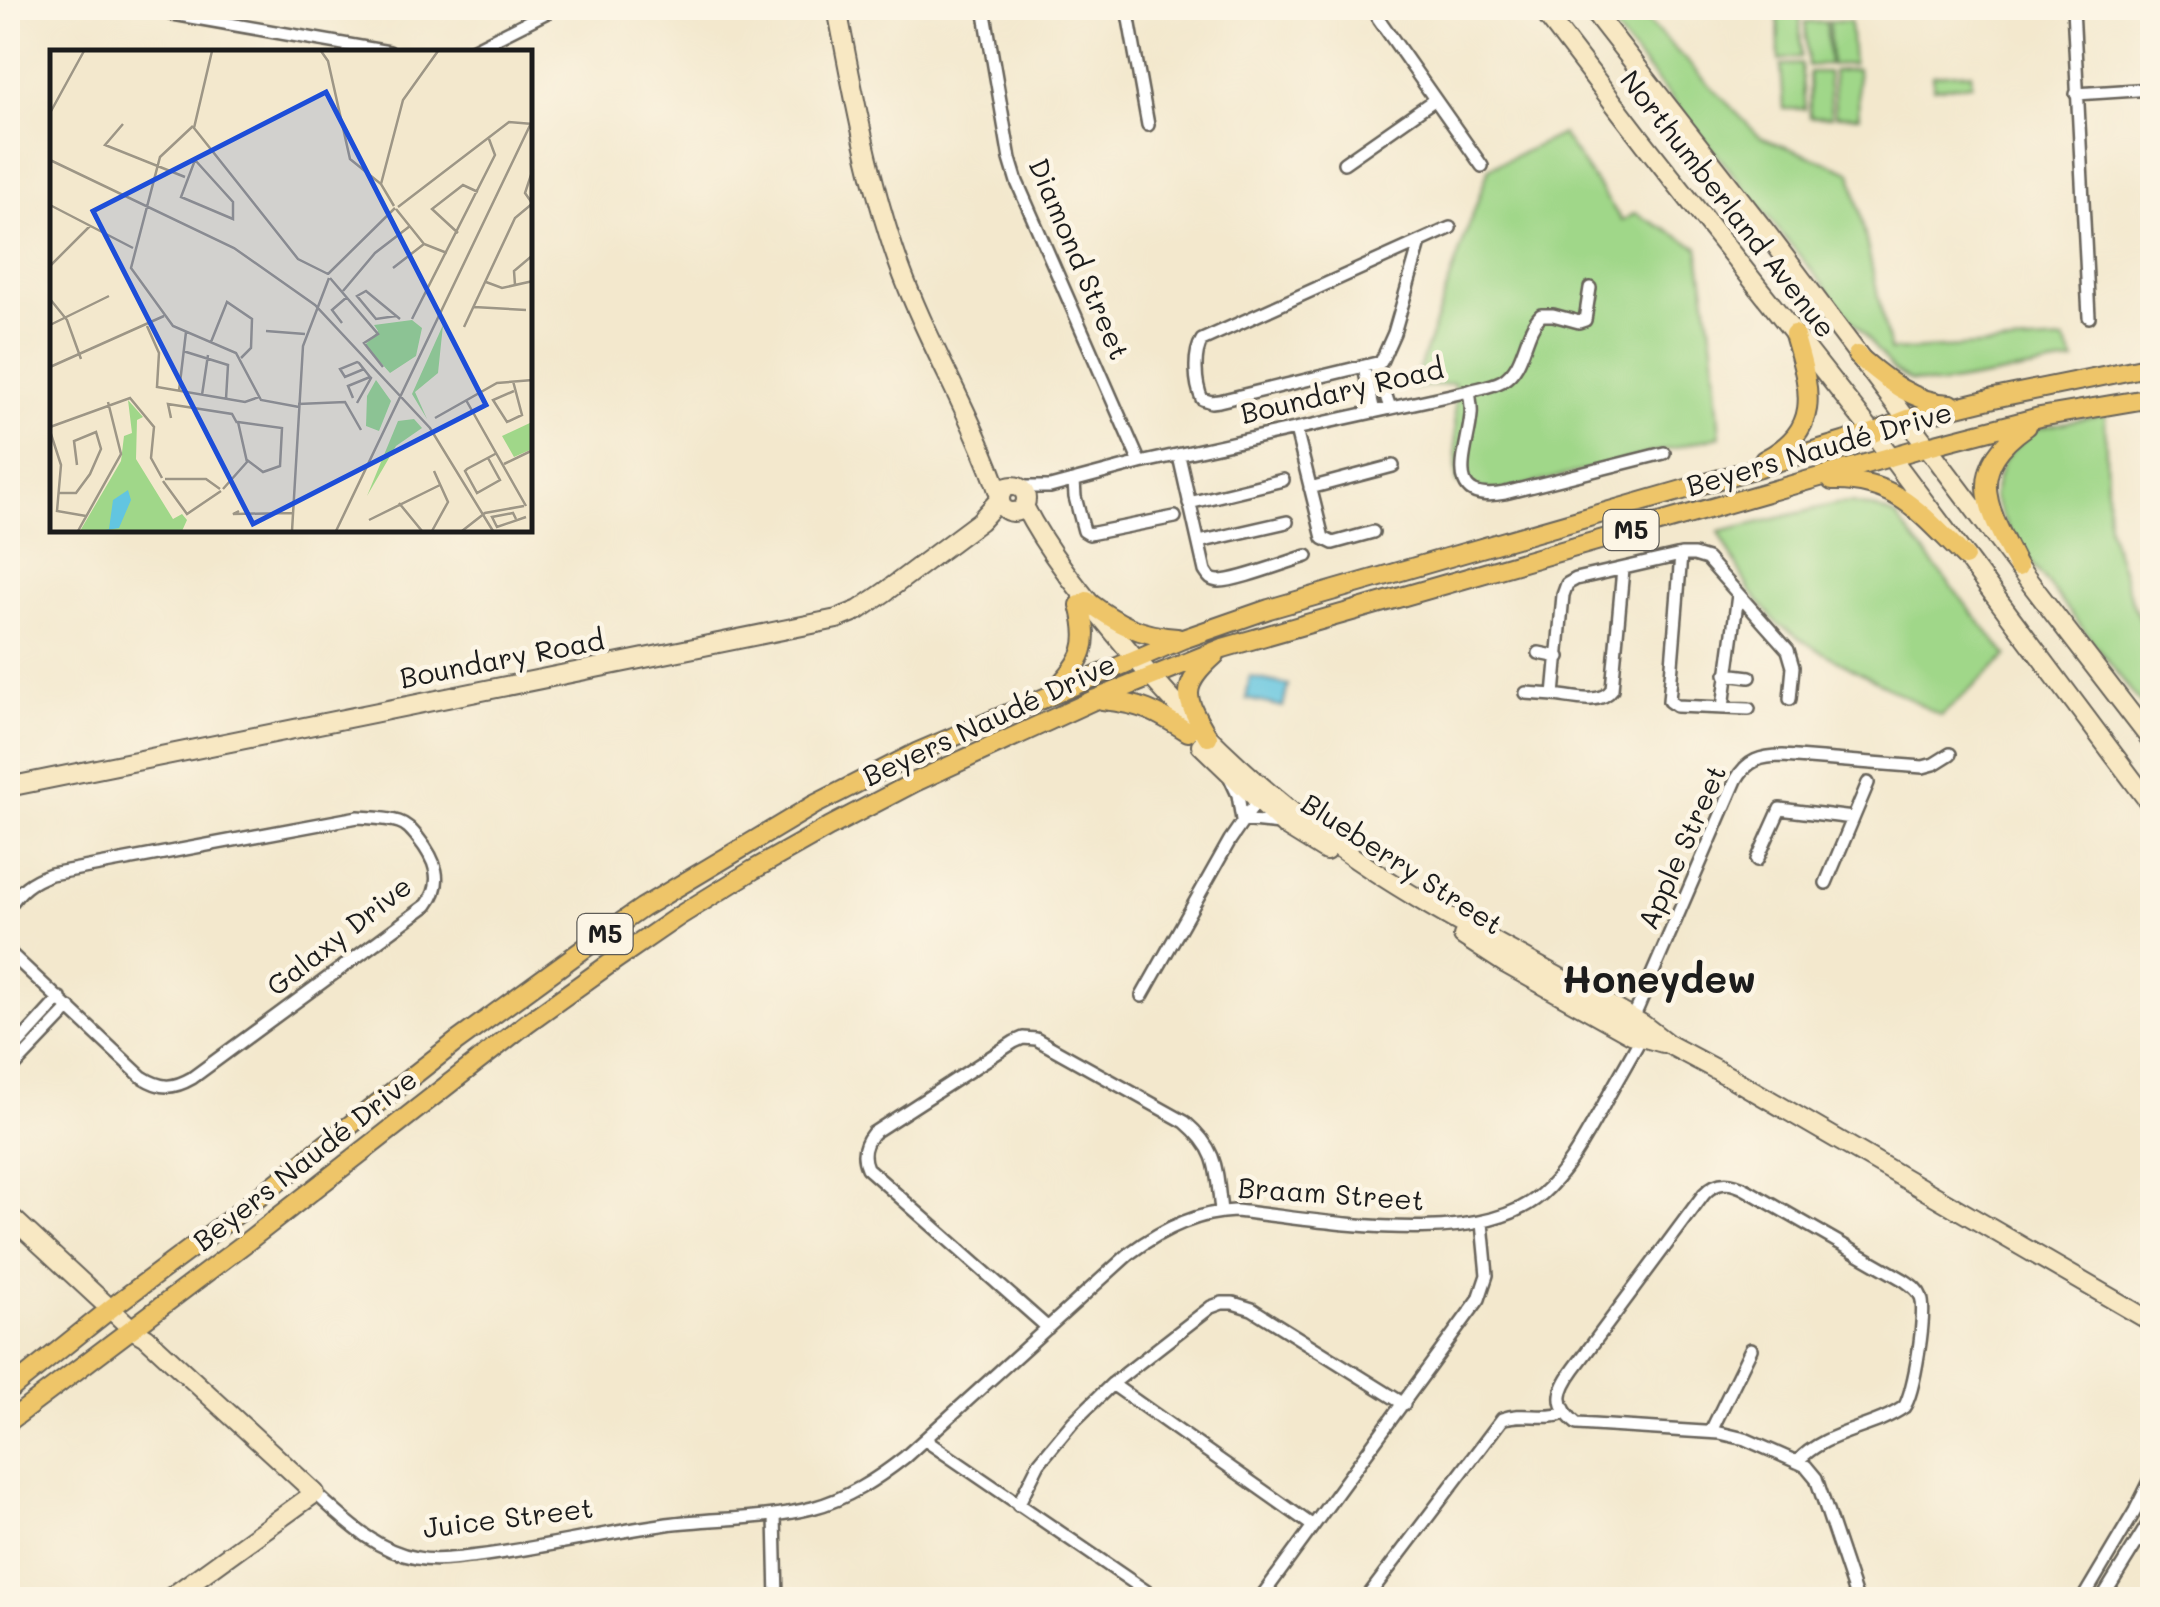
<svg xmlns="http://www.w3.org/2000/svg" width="2160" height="1607" viewBox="0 0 2160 1607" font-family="Mali,sans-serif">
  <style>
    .green { fill: #a0d789; stroke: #5e7a52; stroke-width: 2.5 }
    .water { fill: #62c5e0; stroke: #3f707e; stroke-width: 2.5 }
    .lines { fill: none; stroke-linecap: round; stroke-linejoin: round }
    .street-casing { stroke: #67635a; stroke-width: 16 }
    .secondary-casing { stroke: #67635a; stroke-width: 22 }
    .primary-casing { stroke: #67635a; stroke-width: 22 }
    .street { stroke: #fff; stroke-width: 11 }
    .secondary { stroke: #f8e8c3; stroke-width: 18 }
    .primary { stroke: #eec569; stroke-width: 18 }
    .labels { text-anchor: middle; stroke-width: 9; stroke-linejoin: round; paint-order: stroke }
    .shield { fill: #fcf5e5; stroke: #5f5d58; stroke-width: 2.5 }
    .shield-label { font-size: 25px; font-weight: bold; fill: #1c1c1c }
    .street-label { font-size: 28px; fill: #1c1c1c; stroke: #fcf5e5 }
    .district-label { font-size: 38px; font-weight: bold; fill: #1c1c1c; stroke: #fcf5e5 }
    .inset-road { fill: none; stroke: #9d9686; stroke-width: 2.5 }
    .view { fill: #1d4ed8; fill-opacity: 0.15; stroke: #1d4ed8; stroke-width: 5 }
    .inset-edge { fill: none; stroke: #1c1c1c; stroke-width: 5 }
  </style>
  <rect width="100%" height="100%" fill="#fcf5e5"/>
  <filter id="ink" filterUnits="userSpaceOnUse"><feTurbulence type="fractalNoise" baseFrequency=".01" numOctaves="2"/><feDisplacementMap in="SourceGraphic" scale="20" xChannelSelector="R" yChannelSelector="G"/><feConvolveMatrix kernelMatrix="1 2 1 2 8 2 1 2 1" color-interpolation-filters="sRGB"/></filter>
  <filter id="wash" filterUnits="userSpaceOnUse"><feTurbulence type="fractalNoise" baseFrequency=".0048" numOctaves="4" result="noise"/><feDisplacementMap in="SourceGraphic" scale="40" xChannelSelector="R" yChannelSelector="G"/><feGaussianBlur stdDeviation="2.25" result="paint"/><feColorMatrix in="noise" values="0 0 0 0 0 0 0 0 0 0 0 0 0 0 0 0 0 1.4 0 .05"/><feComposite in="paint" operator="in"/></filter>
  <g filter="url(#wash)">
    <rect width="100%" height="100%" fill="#f3e8cd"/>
    <path class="green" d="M 1606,8 L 1635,8 L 1760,137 L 1851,172 L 1890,351 L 2064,341 L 2075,362 L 1939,385 L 1910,381 L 1893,370 L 1602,14 Z
      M 1800,12 L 1801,57 L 1779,60 L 1778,13 Z
      M 1850,21 L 1853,64 L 1831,65 L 1829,22 Z
      M 1826,22 L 1829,64 L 1808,66 L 1805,23 Z
      M 1801,64 L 1805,109 L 1784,109 L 1781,65 Z
      M 1857,69 L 1859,116 L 1835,116 L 1833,71 Z
      M 1809,72 L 1828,72 L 1831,117 L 1810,117 Z
      M 1971,72 L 1972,84 L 1933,88 L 1933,75 Z
      M 1562,134 L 1622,221 L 1635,213 L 1698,247 L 1713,345 L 1720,436 L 1496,493 L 1457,483 L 1454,383 L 1412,389 L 1489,168 Z
      M 2105,414 L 2108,526 L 2133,605 L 2152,643 L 2152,718 L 2013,539 L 1993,497 L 2002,463 L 2013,449 L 2035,429 Z
      M 1852,503 L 1875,508 L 1896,517 L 2007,656 L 1941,716 L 1813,647 L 1777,623 L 1750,591 L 1719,532 L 1836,504 Z"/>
    <path class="water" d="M 1250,677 L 1288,685 L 1283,707 L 1246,699 Z"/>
  </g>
  <g filter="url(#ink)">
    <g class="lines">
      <defs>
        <path id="street" d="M 139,8 L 389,52
          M 984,8 L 1010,159 L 1017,182 L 1140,463
          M 1127,8 L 1148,125
          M 1371,8 L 1482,166
          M 2073,8 L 2089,317
          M 468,52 L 555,8
          M 2076,94 L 2152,89
          M 1344,163 L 1434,100
          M 1420,243 L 1394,333 L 1381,362 L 1219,401 L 1211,402 L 1202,399 C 1195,384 1193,354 1202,340 L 1450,228
          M 1376,365 L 1390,408
          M 1364,368 L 1374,412
          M 1469,391 C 1480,388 1493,386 1502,381 C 1526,367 1523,333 1541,315 L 1553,315 L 1579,322 L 1585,320 L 1590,288
          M 1296,430 L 1323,538 L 1333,543 L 1373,532
          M 1179,456 L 1205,571 C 1209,577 1210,580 1218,581 C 1235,582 1289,561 1307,556
          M 1074,481 L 1075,497 L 1084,531 L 1089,534 L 1175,517
          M 1020,487 L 1050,487 L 1140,463 L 1469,391 C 1470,399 1472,407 1471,415 C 1468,451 1441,505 1505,493 L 1664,453
          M 1310,488 L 1393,466
          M 1189,503 L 1283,480
          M 1199,542 L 1287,522
          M 1681,555 L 1669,701 L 1676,706 L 1749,709
          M 1623,569 L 1612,689 C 1600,706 1573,697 1554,695 L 1563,595 L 1567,584 L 1576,579 L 1681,555 L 1694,555 L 1707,559 L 1788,650 L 1793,667 L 1790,699
          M 1539,653 L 1559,657
          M 1726,674 L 1750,677
          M 1526,693 L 1554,695
          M 1723,707 L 1738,595
          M 1231,780 L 1238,795 L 1242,820 L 1280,824
          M 1757,860 L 1780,809 L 1853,818
          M 1826,883 L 1868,783
          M 8,908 C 19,890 31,881 51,874 L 358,817 C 372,818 387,818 399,822 C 408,825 412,831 418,838 C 435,859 445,881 427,905 L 192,1078 C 173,1089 161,1089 142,1077 L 11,954 L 8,947
          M 1142,996 L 1230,840 L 1259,798
          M 1632,1021 L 1736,780 C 1747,760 1761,756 1783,756 L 1923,767 L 1934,764 L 1950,754
          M 8,1055 L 60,998
          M 8,1073 L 70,1008
          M 1048,1328 L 867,1168 C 861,1155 864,1144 873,1133 L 1014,1042 L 1023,1038 L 1036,1039 L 1185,1122 C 1219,1151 1216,1170 1221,1211
          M 1112,1384 L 1313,1526
          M 1711,1431 L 1751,1349
          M 925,1440 L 1159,1600
          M 1797,1462 C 1825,1431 1871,1430 1904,1407 C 1914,1394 1927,1312 1921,1297 C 1918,1289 1911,1285 1904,1280 L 1747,1190 C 1731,1181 1717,1180 1704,1194 L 1574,1369 C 1558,1391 1554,1405 1577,1424 L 1720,1433 L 1745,1439 L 1797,1462 L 1806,1466 L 1816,1478 L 1857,1600
          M 315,1493 C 345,1520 375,1551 417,1558 C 436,1562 459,1558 478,1556 C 541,1548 604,1533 667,1524 C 715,1518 764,1520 812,1508 C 847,1499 877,1479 905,1457 L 1130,1253 C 1161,1230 1196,1212 1235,1211 C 1317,1219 1476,1252 1542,1194 C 1569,1170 1585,1137 1603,1106 C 1616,1081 1631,1057 1644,1032
          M 1018,1505 L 1039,1463 L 1073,1422 L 1112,1384 L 1211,1307 L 1222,1303 L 1233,1303 L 1252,1309 L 1404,1404
          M 775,1516 L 777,1600
          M 1259,1600 L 1479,1299 L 1487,1275 L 1482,1223
          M 1365,1600 L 1502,1419 C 1523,1411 1544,1421 1565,1413
          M 2082,1600 L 2135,1511 L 2152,1477
          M 2101,1600 L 2152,1518"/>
        <path id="secondary" d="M 837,8 C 853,93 869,180 898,262 C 927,343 973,416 1000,496
          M 1541,8 L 1645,144 L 1873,433 L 2152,806
          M 1591,8 L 1769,236 L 2018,567 L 2152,741
          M1000 499a13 13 0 1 1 26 0a13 13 0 1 1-26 0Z
          M 1024,506 C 1048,553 1082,594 1116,635 C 1176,709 1245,778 1322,835 C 1421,909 1536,961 1642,1024 L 1668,1044 L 1730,1077 L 2152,1322
          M 1201,745 L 1284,825 L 1326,851
          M 8,787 L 837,619 L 859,610 L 885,592 L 980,521 L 999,500
          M 1463,936 L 1506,964 L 1631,1034 L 1663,1043
          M 8,1214 L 132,1329 L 147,1338 L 315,1493 L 167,1600"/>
        <path id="primary" d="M 1857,355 C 1885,379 1913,403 1951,404
          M 1764,460 C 1825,428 1809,387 1794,334
          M 1832,481 C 1897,479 1922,515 1965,557
          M 2018,567 C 1989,510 1962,471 2027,426
          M 1087,601 C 1118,624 1138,635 1177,638
          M 1056,689 C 1084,658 1091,646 1080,605
          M 1102,700 C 1141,704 1155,711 1188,732
          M 1208,737 C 1185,698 1178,688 1215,655
          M 8,1391 L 119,1302 L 241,1211 L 456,1042 L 596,940 L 642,908 L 814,805 L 918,752 L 1183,639 L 1269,609 L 1693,487 L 1873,433 L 1908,419 L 1994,398 L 2152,366
          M 8,1422 L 244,1244 L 527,1023 L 615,960 L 679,916 L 753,870 L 829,827 L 915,782 L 1096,699 L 1223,648 L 1928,446 L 2040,417 L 2152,398"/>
      </defs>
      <use href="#street" class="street-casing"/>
      <use href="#secondary" class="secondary-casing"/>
      <use href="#primary" class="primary-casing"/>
      <use href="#street" class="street"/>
      <use href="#secondary" class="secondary"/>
      <use href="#primary" class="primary"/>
    </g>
  </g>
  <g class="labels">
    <g class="shield">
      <rect x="1603.5" y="510" width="55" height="40" rx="8"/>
      <rect x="577.5" y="914" width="55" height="40" rx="8"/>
    </g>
    <g class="shield-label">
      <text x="1631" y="539">M5</text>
      <text x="605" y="943">M5</text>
    </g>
    <g class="street-label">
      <text transform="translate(1728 204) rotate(52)" y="10">Northumberland Avenue</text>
      <text transform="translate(1079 259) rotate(67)" y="10">Diamond Street</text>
      <text transform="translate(1342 391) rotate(-13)" y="10">Boundary Road</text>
      <text transform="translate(1819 449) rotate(-16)" y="10">Beyers Naudé Drive</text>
      <text transform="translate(502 659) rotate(-11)" y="10">Boundary Road</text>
      <text transform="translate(989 720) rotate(-25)" y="10">Beyers Naudé Drive</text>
      <text transform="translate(1682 847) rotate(-66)" y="10">Apple Street</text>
      <text transform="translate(1402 864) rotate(33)" y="10">Blueberry Street</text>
      <text transform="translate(339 936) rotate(-38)" y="10">Galaxy Drive</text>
      <text transform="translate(305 1160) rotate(-38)" y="10">Beyers Naudé Drive</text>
      <text transform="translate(1331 1194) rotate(4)" y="10">Braam Street</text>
      <text transform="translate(508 1518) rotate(-7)" y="10">Juice Street</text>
    </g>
    <g class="district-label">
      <text x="1659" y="993">Honeydew</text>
    </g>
  </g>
  <g transform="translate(50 50)">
    <rect width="482" height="482" fill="#f3e8cd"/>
    <path d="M 362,270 L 372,278 L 366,306 L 340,323 L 315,295 L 328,281 L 324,275 ZM 393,275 L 388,323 L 365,342 L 377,369 L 362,344 ZM 326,330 L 341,351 L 329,381 L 316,376 L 317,346 ZM 78,350 L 93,367 L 87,370 L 86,409 L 123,469 L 132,464 L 137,470 L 132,481 L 30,481 L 71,411 L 74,386 L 82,383 ZM 364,369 L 372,378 L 346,396 L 317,446 L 348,371 ZM 482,372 L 482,399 L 464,407 L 452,386 Z" fill="#a0d789"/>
    <path d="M 78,440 L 81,450 L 69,478 L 52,481 L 59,479 L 63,450 Z" fill="#62c5e0"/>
    <path class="inset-road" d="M 162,1 L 144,78 L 248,209 L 278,224M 271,1 L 278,11 L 300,109 L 331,134 L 344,156M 0,63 L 34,1M 73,74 L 55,95 L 135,127M 143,76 L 110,107 L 81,218 L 123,276 L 186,303 L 211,350 L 249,357M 0,110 L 184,198 L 265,255 L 380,378 L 443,481M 145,110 L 183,152 L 183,169 L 131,147 ZM 331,134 L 353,50 L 388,1M 482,153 L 475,143 L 483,119M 0,155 L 83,198M 348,157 L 459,72 L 483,74M 346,159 L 374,194 L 397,203M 408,183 L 382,159 L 413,135 L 428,142M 0,216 L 40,176M 343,218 L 374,194M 278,224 L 345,158M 280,228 L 328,284 L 314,293 L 333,317M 436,232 L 452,238 L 483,231M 465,235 L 464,221 L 483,205M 293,241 L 325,203 L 360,176M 0,249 L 17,270 L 31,309M 424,257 L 476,260M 346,266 L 326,269 L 307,246 L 316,241 L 350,269M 362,269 L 445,105 L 439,89M 292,273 L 282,260 L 297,247M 0,275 L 59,246M 97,276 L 109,303 L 107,337 L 195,352 L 209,347M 414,277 L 465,168 L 483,153M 216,281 L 255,284M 161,292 L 177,252 L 202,269 L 201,298 L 191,308M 133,301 L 178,315 L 176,349M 0,317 L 114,266M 463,331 L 472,365 L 457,372 L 443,350 L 464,341M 129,341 L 136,282M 152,345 L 158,305M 303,348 L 298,336 L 320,327M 416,350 L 476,456M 307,353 L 321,328 L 320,327 L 309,313 L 307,312 L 290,319 L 295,327 L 314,319M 248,354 L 295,352 L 311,380M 121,368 L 118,354 L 182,364 L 187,373M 385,368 L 447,333 L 483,330M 0,377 L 80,348 L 104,377 L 101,408 L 112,428M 0,381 L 11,415 L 7,461 L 36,466M 438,408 L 450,430 L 427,443 L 415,421 L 417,419 L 447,403M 454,414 L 483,400M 115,429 L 156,429 L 170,439M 113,431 L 137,464 L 171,441M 173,439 L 197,412 L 188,372 L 232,378 L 230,416 L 213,422 L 197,410M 9,443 L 26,443 L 40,424 L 51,399 L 46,382 L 24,391 L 27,415M 349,453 L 372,481M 189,461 L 183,464 L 243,463M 466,469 L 463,463 L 442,467 L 447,477 L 476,467M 319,470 L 390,435M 28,481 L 71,404 L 58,352M 242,481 L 253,296 L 279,228M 286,481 L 483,69M 382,481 L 398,452 L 384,421M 412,481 L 435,463 L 474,456"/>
    <path class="view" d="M 276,42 L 436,355 L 203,474 L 43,161 Z"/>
    <rect width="482" height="482" class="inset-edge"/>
  </g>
  <rect width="2160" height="1607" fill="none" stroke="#fcf5e5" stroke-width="40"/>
</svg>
